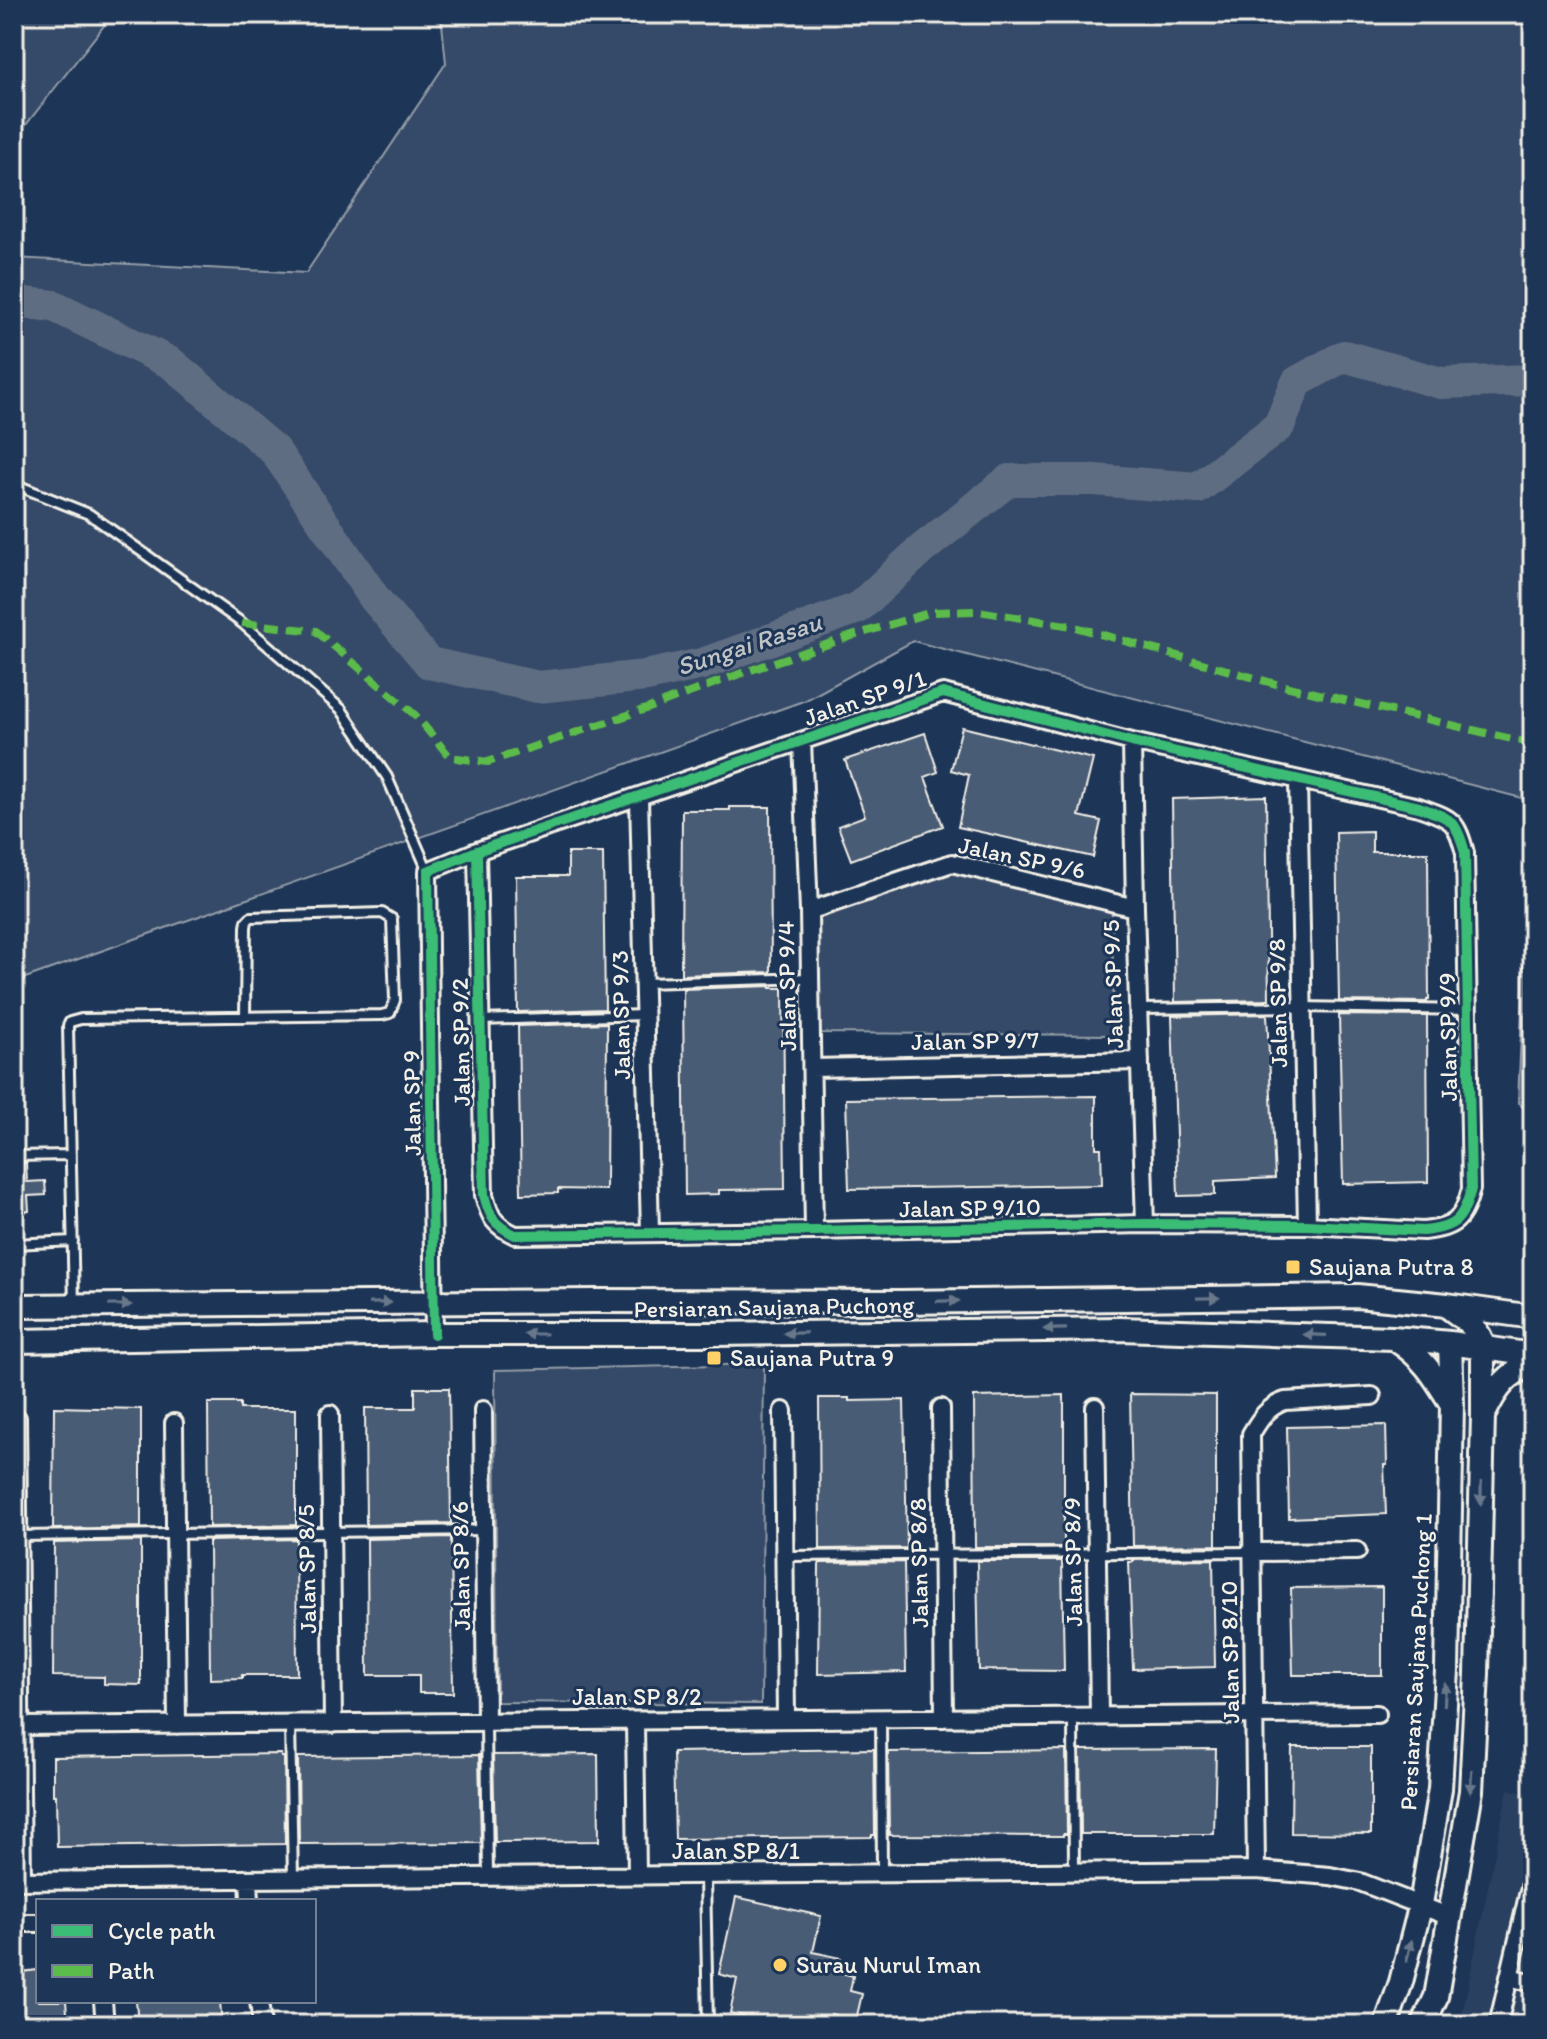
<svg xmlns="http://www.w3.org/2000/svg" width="1547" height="2039" viewBox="0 0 1547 2039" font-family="Itim,sans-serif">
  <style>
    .built { fill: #2a4060 }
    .green { fill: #354a67; stroke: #949ea8; stroke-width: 2 }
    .water { fill: #5e6d82; stroke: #9aa2ab; stroke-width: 2 }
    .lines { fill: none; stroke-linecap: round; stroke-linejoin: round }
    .shore { stroke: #b8bcbf; stroke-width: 2 }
    .river { stroke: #5e6d82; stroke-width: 32 }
    .building { fill: #485b74; stroke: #f4f1e8; stroke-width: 2 }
    .lane-casing { stroke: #f4f1e8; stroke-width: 14 }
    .street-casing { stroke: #f4f1e8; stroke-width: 22 }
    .secondary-casing { stroke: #f4f1e8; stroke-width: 28 }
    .lane { stroke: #1d3557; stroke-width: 8 }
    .street { stroke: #1d3557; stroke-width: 16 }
    .secondary { stroke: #1d3557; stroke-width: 22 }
    .quiet { stroke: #5cbc4b; stroke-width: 8; stroke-dasharray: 16 8; stroke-linecap: butt }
    .cycleway-casing { stroke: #1d3557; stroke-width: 15 }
    .cycleway { stroke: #3abd76; stroke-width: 10 }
    .oneway { fill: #68778a }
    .poi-dot { fill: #ffd166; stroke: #1d3557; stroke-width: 3 }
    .labels { text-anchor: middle; stroke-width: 6; stroke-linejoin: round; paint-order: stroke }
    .street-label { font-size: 24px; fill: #f4f1e8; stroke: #1d3557 }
    .poi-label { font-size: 24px; fill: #f4f1e8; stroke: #1d3557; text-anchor: start }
    .water-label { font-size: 26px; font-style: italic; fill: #c0c3c4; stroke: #1d3557 }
  </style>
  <rect width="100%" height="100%" fill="#1d3557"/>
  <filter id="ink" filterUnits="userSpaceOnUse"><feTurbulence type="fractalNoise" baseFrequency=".0125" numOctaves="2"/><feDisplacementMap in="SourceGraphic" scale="16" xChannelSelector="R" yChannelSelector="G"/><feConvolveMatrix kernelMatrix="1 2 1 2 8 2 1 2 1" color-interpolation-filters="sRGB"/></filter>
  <g filter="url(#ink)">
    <path class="built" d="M 1508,1789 L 1533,1795 L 1533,2025 L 1460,2025 Z"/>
    <path class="green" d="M 14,14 L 113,14 L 14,140 Z
      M 441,14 L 1533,14 L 1533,801 L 913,641 L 806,700 L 14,982 L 14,258 L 306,273 L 446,63 Z
      M 946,869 L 1112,909 L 1114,1035 L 813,1033 L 813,914 Z
      M 764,1364 L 761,1704 L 497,1702 L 495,1370 Z"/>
    <path class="water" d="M 1528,872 L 1533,873 L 1533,1119 L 1518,1102 Z"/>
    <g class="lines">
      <path class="shore" d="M 1533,944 L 1527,1098 L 1533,1107"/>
      <path class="river" d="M 14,302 L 54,306 L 171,363 L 275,451 L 375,599 L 429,663 L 538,687 L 646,676 L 702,664 L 858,608 L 922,549 L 1009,480 L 1094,480 L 1198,488 L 1279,426 L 1297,382 L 1344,356 L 1441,383 L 1533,380"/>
    </g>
    <path class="building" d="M 962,727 L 1093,759 L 1079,816 L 1101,821 L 1093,857 L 958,827 L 969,775 L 951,770 Z
      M 925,733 L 938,772 L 925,777 L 943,826 L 851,860 L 838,826 L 865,816 L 845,760 Z
      M 1266,796 L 1269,999 L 1266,999 L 1266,1000 L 1175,1002 L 1172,799 Z
      M 730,807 L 770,807 L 771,972 L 681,975 L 682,810 L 730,810 Z
      M 1372,831 L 1372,852 L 1428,852 L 1429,1000 L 1427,1000 L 1427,1002 L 1339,1001 L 1336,832 Z
      M 568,853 L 603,853 L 605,1009 L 518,1012 L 516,876 L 568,876 Z
      M 771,986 L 771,988 L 783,988 L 785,1189 L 719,1190 L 719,1194 L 685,1195 L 683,989 Z
      M 1267,1014 L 1275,1178 L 1215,1181 L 1215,1195 L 1178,1196 L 1172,1016 Z
      M 1339,1015 L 1427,1016 L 1428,1182 L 1343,1184 Z
      M 607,1023 L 606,1190 L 558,1189 L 558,1193 L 521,1194 L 518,1026 Z
      M 1096,1096 L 1096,1148 L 1101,1148 L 1102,1185 L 849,1189 L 846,1099 Z
      M 14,1163 L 26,1163 L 27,1182 L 45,1181 L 46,1195 L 28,1196 L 29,1211 L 14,1212 Z
      M 415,1388 L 449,1388 L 451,1523 L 366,1525 L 365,1408 L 415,1408 Z
      M 1130,1394 L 1216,1395 L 1216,1545 L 1133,1546 Z
      M 1064,1395 L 1064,1547 L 975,1547 L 974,1397 Z
      M 819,1398 L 849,1398 L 849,1401 L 904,1400 L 907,1548 L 820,1549 Z
      M 208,1403 L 240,1403 L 240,1409 L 296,1409 L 296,1525 L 209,1527 Z
      M 54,1407 L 141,1409 L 141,1527 L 53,1529 Z
      M 1386,1425 L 1387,1465 L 1384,1465 L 1386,1514 L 1289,1518 L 1287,1427 Z
      M 451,1537 L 453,1693 L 419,1693 L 419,1675 L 368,1675 L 367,1539 Z
      M 296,1539 L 297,1675 L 242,1675 L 242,1678 L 210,1679 L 209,1541 Z
      M 141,1541 L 141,1685 L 104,1684 L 104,1677 L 53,1676 L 54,1543 Z
      M 1213,1559 L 1215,1667 L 1133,1669 L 1129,1562 L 1133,1562 L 1133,1560 Z
      M 977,1561 L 1062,1561 L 1064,1671 L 979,1670 Z
      M 904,1562 L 906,1672 L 818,1674 L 819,1565 L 820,1563 Z
      M 1382,1587 L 1382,1675 L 1293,1675 L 1291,1588 Z
      M 1292,1747 L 1371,1747 L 1371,1834 L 1291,1833 Z
      M 874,1749 L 875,1835 L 872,1835 L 872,1837 L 675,1839 L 673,1752 Z
      M 1216,1749 L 1214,1834 L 1081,1834 L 1080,1750 Z
      M 1066,1750 L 1067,1834 L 1063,1834 L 1063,1836 L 889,1835 L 888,1752 Z
      M 281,1754 L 281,1757 L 284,1757 L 285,1844 L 57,1847 L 56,1795 L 53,1795 L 53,1757 Z
      M 598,1754 L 599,1841 L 495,1842 L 493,1755 Z
      M 479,1755 L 481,1843 L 299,1844 L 298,1757 Z
      M 736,1897 L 821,1916 L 813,1952 L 841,1958 L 838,1972 L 853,1976 L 850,1991 L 862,1994 L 856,2020 L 831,2014 L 829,2024 L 809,2020 L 807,2025 L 781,2025 L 730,2013 L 737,1979 L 719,1974 Z
      M 38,1970 L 38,2001 L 66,2001 L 68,2025 L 14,2025 L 14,1973 Z
      M 136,2001 L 220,2001 L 222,2025 L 138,2025 Z"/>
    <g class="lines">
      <defs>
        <path id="lane" d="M 14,484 L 89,514 L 242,623 L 341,709 L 387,777 L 428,871
          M 645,983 L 810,978
          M 1139,1009 L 1302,1007 L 1467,1010
          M 480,1020 L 644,1015
          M 14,1156 L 71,1155
          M 14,1244 L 73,1241
          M 74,1305 L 68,1026 L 70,1022 L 81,1019 L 382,1015 L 390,1013 L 395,1000 L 392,919 L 382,913 L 251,917 L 247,921 L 246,927 L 245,1017
          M 18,1536 L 485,1530
          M 784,1556 L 1252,1552
          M 1073,1717 L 1074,1872
          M 881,1718 L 882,1873
          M 486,1722 L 488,1877
          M 290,1724 L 293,1878
          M 705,1876 L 708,2025"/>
        <path id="street" d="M 802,741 L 809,911 L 814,1231
          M 1132,742 L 1135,908 L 1145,1224
          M 1298,781 L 1307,1225
          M 639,798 L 650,1232
          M 809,911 L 952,863 L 1135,908
          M 812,1068 L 1140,1061
          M 434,1334 L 428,871 L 477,851 L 943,693 L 1132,742 L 1419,807 C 1451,819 1456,818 1465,853 L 1471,1189 C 1463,1220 1455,1228 1423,1231 L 1307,1225 L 1145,1224 L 814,1231 L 515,1235 C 494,1225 490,1218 484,1195 L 477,851
          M 1095,1407 L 1099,1716
          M 941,1408 L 944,1718
          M 483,1410 L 486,1722
          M 783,1411 L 786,1719
          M 330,1414 L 333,1724
          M 17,1418 L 22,1881
          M 174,1423 L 177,1725
          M 1252,1552 L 1357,1551
          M 635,1721 L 637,1875
          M 20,1726 L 1377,1714
          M 1256,1870 L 1251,1434 C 1260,1419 1267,1407 1285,1401 L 1372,1396
          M 249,1879 L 250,1901
          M 14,1881 L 1256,1870 L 1330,1876 L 1360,1882 L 1450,1917
          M 14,1923 L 38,1923
          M 1509,1977 L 1533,1983
          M 103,2001 L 105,2025
          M 259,2001 L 262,2025
          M 1498,2025 L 1533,1874"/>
        <path id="secondary" d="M 14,1306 L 596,1301 L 901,1302 L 1357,1296 L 1447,1305 L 1533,1317
          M 1396,1340 C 1424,1358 1434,1376 1451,1403
          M 14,1341 L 434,1334 L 713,1334 L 1120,1329 L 1393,1338 L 1450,1343 L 1533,1355
          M 1485,1412 C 1496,1389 1507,1373 1533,1364
          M 1386,2025 L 1401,1982 L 1421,1904 L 1440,1789 L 1447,1670 L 1452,1404 L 1450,1343
          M 1423,2025 L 1436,1997 L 1471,1791 L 1477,1674 L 1483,1415 L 1483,1347 C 1480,1328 1463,1318 1448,1307"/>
      </defs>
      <use href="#lane" class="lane-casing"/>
      <use href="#street" class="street-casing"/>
      <use href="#secondary" class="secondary-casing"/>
      <use href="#lane" class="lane"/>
      <use href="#street" class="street"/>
      <use href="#secondary" class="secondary"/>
      <path class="quiet" d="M 242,623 L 316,631 L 415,715 L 450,757 L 488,762 L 649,708 L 745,672 L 852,636 L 932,612 L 978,611 L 1072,626 L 1276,684 L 1533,744"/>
      <defs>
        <path id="cycleway" d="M 434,1334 L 428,871 L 477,851 L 943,693 L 1132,742 L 1419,807 C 1451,819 1456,818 1465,853 L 1471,1189 C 1463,1220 1455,1228 1423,1231 L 1307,1225 L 1145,1224 L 814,1231 L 515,1235 C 494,1225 490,1218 484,1195 L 477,851"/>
      </defs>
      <use href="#cycleway" class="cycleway-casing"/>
      <use href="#cycleway" class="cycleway"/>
    </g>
    <defs><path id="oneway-solid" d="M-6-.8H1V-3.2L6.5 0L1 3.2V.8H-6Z" transform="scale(2)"/></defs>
    <g class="oneway">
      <use href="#oneway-solid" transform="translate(1208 1298) rotate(-1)"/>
      <use href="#oneway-solid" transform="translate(948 1301) rotate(-1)"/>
      <use href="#oneway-solid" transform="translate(380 1303) rotate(-1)"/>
      <use href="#oneway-solid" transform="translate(120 1305)"/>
      <use href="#oneway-solid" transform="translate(1055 1329) rotate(179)"/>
      <use href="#oneway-solid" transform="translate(795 1333) rotate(179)"/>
      <use href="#oneway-solid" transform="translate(535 1334) rotate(-180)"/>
      <use href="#oneway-solid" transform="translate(1315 1335) rotate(-178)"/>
      <use href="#oneway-solid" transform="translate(1481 1493) rotate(91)"/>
      <use href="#oneway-solid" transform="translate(1445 1694) rotate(-87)"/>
      <use href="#oneway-solid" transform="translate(1471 1781) rotate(94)"/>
      <use href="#oneway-solid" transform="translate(1409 1951) rotate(-76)"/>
    </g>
  </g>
  <g class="poi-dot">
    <rect x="1285" y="1259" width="16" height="16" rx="4"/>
    <rect x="706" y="1350" width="16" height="16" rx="4"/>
    <circle cx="780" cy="1965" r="8"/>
  </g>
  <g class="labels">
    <g class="street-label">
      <text transform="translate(865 698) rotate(-19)" y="8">Jalan SP 9/1</text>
      <text transform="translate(1022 858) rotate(12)" y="8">Jalan SP 9/6</text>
      <text transform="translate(1113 984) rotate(-92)" y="8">Jalan SP 9/5</text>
      <text transform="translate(787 986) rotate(-91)" y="8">Jalan SP 9/4</text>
      <text transform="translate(1278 1003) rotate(-91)" y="8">Jalan SP 9/8</text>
      <text transform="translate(621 1015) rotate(-91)" y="8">Jalan SP 9/3</text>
      <text transform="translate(1448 1037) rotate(-91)" y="8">Jalan SP 9/9</text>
      <text transform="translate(975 1041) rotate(-1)" y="8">Jalan SP 9/7</text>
      <text transform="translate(461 1042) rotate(-91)" y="8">Jalan SP 9/2</text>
      <text transform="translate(412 1103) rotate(-91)" y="8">Jalan SP 9</text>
      <text transform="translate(970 1208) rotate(-1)" y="8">Jalan SP 9/10</text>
      <text transform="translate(774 1307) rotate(-1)" y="8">Persiaran Saujana Puchong</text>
      <text transform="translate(1073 1562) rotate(-91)" y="8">Jalan SP 8/9</text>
      <text transform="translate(919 1563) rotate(-91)" y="8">Jalan SP 8/8</text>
      <text transform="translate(461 1566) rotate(-91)" y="8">Jalan SP 8/6</text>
      <text transform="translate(307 1569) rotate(-91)" y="8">Jalan SP 8/5</text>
      <text transform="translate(1230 1652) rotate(-91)" y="8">Jalan SP 8/10</text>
      <text transform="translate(1416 1662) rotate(-87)" y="8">Persiaran Saujana Puchong 1</text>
      <text x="637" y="1705">Jalan SP 8/2</text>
      <text x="736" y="1859">Jalan SP 8/1</text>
    </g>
    <g class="poi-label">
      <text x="1309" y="1275">Saujana Putra 8</text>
      <text x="730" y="1366">Saujana Putra 9</text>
      <text x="796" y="1973">Surau Nurul Iman</text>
    </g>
    <g class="water-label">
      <text transform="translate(749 644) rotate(-18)" y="9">Sungai Rasau</text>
    </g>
  </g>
  <rect width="1547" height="2039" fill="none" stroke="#1d3557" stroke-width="48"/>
  <rect x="24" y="24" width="1499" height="1991" fill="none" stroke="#f4f1e8" stroke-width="3" filter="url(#ink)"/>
  <rect x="36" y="1899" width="280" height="104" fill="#1d3557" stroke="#738091" stroke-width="2"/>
  <rect x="52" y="1925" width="40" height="12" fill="#3abd76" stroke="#738091" stroke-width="2"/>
  <text x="108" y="1939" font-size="24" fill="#f4f1e8">Cycle path</text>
  <rect x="52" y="1965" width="40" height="12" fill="#5cbc4b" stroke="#738091" stroke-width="2"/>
  <text x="108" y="1979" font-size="24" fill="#f4f1e8">Path</text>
</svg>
